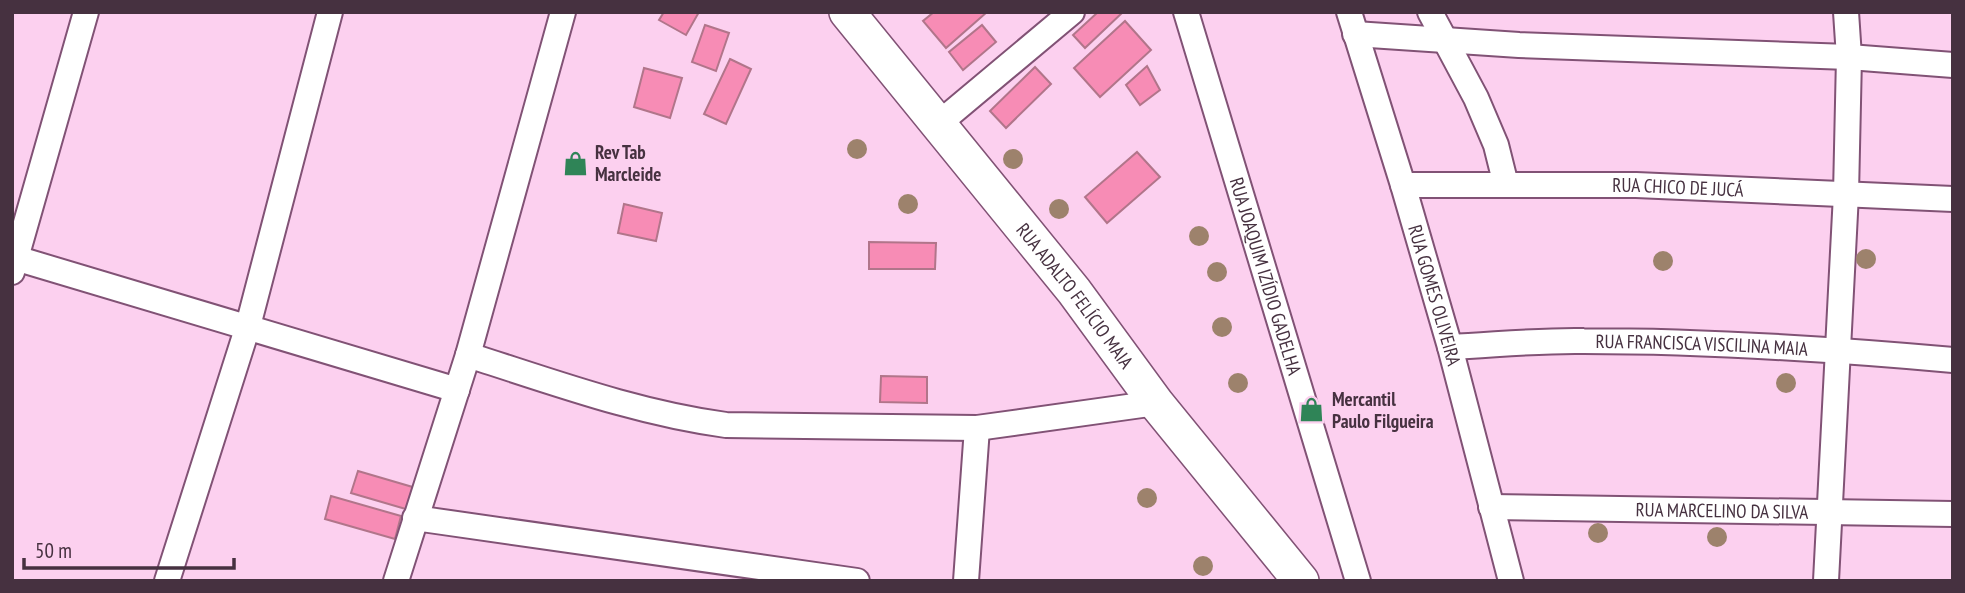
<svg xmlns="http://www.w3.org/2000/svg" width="1965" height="593" viewBox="0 0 1965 593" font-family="'PT Sans Narrow',sans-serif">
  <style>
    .building { fill: #f78cb5; stroke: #b1758a; stroke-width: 2 }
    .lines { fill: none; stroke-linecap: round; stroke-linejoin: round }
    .street-casing { stroke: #815275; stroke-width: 28 }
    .secondary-casing { stroke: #815275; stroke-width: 38 }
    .street { stroke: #fff; stroke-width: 24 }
    .secondary { stroke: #fff; stroke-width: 35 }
    .tree { fill: #9d826c }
    .labels { text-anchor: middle; stroke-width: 7; stroke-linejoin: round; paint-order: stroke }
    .poi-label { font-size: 19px; font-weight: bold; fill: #463140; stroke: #fcd0ef; text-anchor: start }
    .street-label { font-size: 19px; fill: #463140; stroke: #fcd0ef }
  </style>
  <rect width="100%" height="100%" fill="#fcd0ef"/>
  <path class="building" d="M 664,12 L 699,12 L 686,35 L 659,20 Z
    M 934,12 L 987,12 L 946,48 L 923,21 Z
    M 1098,12 L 1123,12 L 1085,48 L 1073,35 Z
    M 1125,21 L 1151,50 L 1100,97 L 1074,68 Z
    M 705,25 L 729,33 L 716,71 L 692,62 Z
    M 982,25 L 996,42 L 963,70 L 949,52 Z
    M 730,59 L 751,69 L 726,124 L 704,114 Z
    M 1147,66 L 1160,90 L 1140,105 L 1126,85 Z
    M 1035,67 L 1051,84 L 1006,128 L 990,111 Z
    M 644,68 L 682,78 L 670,118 L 634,107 Z
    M 1137,152 L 1160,177 L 1107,223 L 1085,197 Z
    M 624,204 L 662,213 L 656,241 L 618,233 Z
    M 869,242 L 936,243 L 935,269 L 869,269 Z
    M 881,376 L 927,377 L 927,403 L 880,402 Z
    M 358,471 L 416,488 L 409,510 L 351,493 Z
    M 331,496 L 401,516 L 395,539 L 325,519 Z"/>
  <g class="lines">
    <defs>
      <g id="street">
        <path id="s1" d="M 1186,12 L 1358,581"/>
        <path id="s2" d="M 1349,12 L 1403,185 L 1450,347 L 1511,581"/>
        <path d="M 1430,12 L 1476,98 L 1496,145 L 1506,185"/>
        <path d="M 1355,34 L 1519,45 L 1849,57 L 1953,65"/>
        <path d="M 937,125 L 1072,12"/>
        <path id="s3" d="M 1403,185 L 1636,185 L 1953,199"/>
        <path d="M 12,257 L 457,390"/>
        <path d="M 12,272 L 86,12"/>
        <path id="s4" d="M 1450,347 C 1495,345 1539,340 1584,341 C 1707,341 1830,349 1953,360"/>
        <path d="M 468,355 C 553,382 637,413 726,425 L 977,428 L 1156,403"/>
        <path id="s5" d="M 1491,507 L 1953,514"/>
        <path d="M 415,518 L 857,581"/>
        <path d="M 167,581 L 248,326 L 330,12"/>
        <path d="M 396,581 L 468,355 L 563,12"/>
        <path d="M 966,581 L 977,428"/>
        <path d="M 1826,581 L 1846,194 L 1849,57 L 1846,12"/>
      </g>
      <g id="secondary">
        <path id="s6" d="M 847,12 L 1074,291 L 1156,403 L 1301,581"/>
      </g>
    </defs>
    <use href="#street" class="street-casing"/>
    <use href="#secondary" class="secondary-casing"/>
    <use href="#street" class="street"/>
    <use href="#secondary" class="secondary"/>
  </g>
  <g class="tree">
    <circle cx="857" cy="149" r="10"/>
    <circle cx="1013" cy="159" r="10"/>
    <circle cx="908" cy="204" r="10"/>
    <circle cx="1059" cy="209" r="10"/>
    <circle cx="1199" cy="236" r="10"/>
    <circle cx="1866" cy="259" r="10"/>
    <circle cx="1663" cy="261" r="10"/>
    <circle cx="1217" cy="272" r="10"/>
    <circle cx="1222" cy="327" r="10"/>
    <circle cx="1238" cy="383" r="10"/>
    <circle cx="1786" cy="383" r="10"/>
    <circle cx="1147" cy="498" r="10"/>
    <circle cx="1598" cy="533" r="10"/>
    <circle cx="1717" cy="537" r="10"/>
    <circle cx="1203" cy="566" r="10"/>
  </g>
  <defs>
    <symbol id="shop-bare" viewBox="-9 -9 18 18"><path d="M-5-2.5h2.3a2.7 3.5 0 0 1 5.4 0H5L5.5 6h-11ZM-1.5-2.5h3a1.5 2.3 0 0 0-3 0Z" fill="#2f8457" stroke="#fcd0ef" stroke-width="2.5" paint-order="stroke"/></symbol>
  </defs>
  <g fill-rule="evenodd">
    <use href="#shop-bare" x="558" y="146" width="35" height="35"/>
    <use href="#shop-bare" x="1294" y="392" width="35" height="35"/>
  </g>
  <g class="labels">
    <g class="poi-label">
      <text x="595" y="159">Rev Tab<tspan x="595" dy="22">Marcleide</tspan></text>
      <text x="1332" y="406">Mercantil<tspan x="1332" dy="22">Paulo Filgueira</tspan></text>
    </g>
    <g class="street-label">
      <text dy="7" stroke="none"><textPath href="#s3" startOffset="275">RUA CHICO DE JUCÁ</textPath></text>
      <text dy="7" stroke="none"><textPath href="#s1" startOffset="276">RUA JOAQUIM IZÍDIO GADELHA</textPath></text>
      <text dy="7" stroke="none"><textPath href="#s2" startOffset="296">RUA GOMES OLIVEIRA</textPath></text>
      <text dy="7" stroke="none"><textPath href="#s6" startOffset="364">RUA ADALTO FELÍCIO MAIA</textPath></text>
      <text dy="7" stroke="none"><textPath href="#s4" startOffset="252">RUA FRANCISCA VISCILINA MAIA</textPath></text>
      <text dy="7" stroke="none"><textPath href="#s5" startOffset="231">RUA MARCELINO DA SILVA</textPath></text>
    </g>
  </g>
  <rect width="1965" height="593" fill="none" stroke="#463140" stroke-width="28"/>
  <path d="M24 558v10h210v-10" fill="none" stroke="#463140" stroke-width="3.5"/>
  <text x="35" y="558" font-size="21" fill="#463140" stroke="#fcd0ef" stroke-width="5" paint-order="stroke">50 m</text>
</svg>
